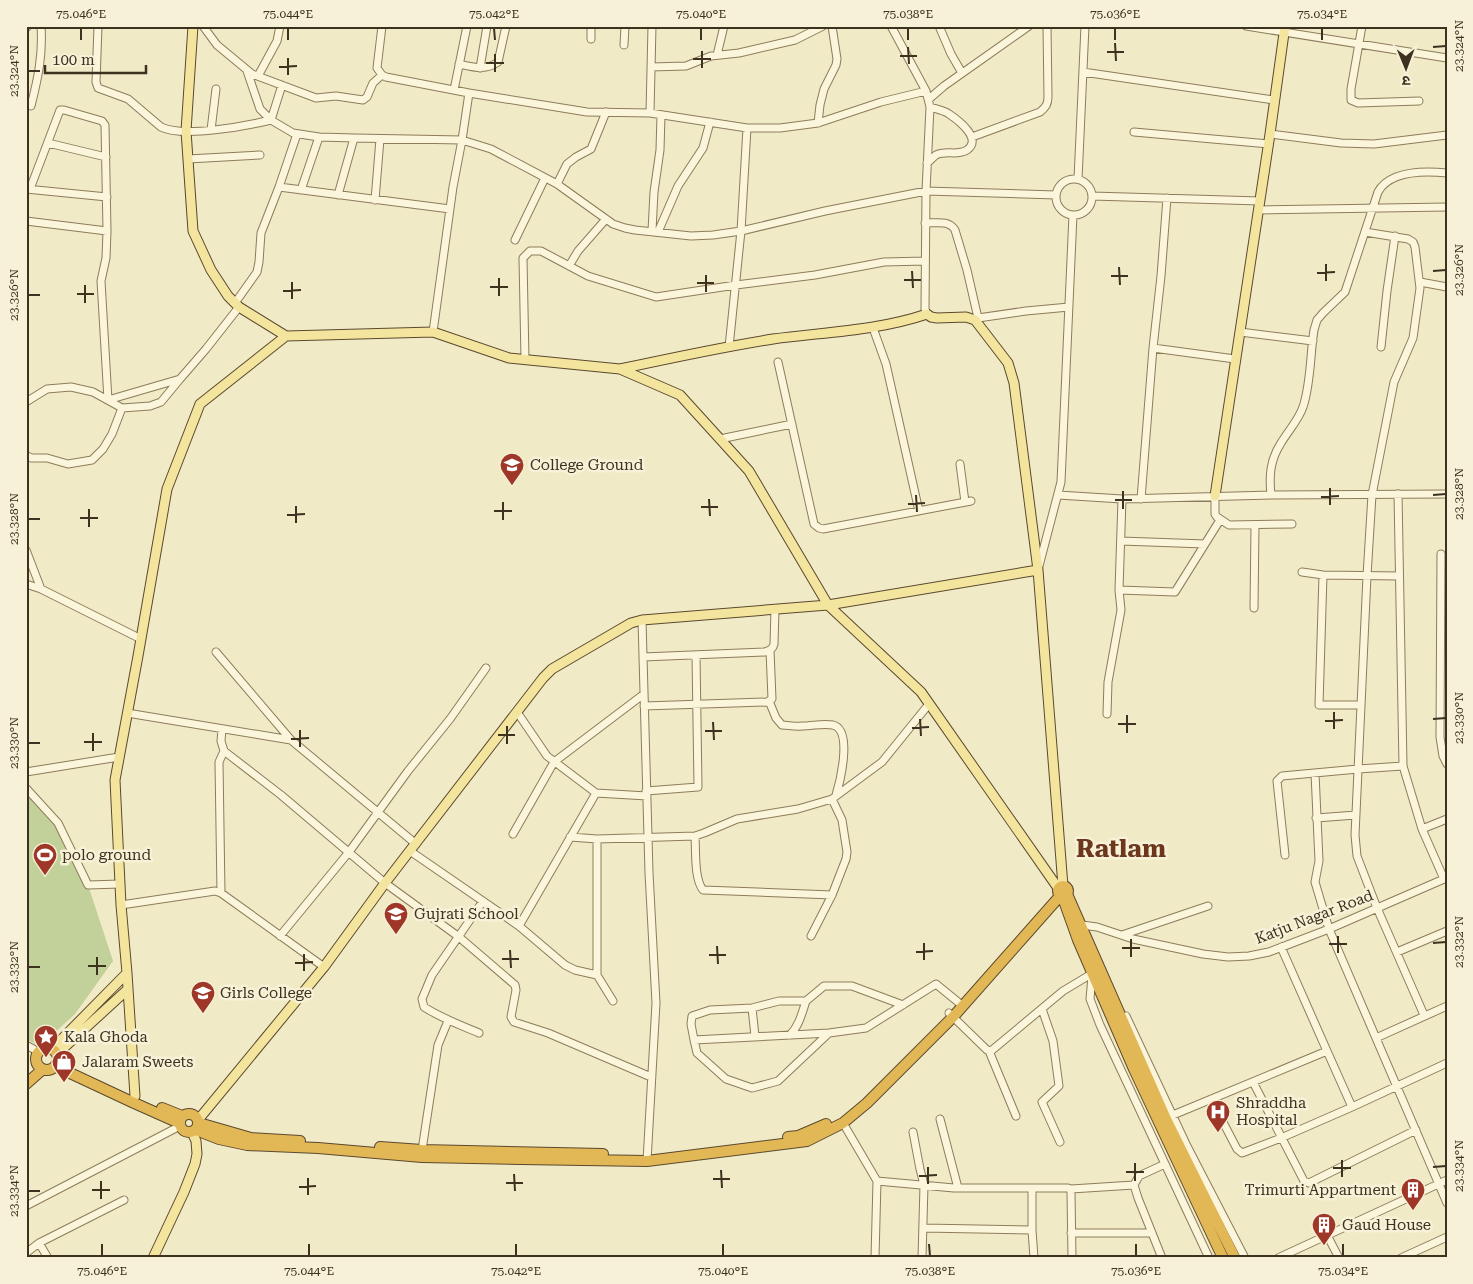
<svg xmlns="http://www.w3.org/2000/svg" width="1473" height="1284" viewBox="0 0 1473 1284" font-family="'Roboto Serif','Noto Sans Devanagari',serif">
  <style>
    .pitch { fill: #c2d09a }
    .lines { fill: none; stroke-linecap: round; stroke-linejoin: round }
    .minor-casing { stroke: #8d7c5b; stroke-width: 9 }
    .major-casing { stroke: #5b492f; stroke-width: 11 }
    .highway-casing { stroke: #5b492f; stroke-width: 12 }
    .minor { stroke: #faf5db; stroke-width: 7 }
    .major { stroke: #f4e59e; stroke-width: 9 }
    .highway { stroke: #e2b755; stroke-width: 10 }
    .ticks { fill: none; stroke: #3d321f; stroke-width: 2 }
    .labels { text-anchor: middle; stroke-width: 5; stroke-linejoin: round; paint-order: stroke }
    .poi-label { font-size: 15px; fill: #3d321f; stroke: #f7f2d7; text-anchor: start }
    .street-label { font-size: 15px; fill: #3d321f; stroke: #f7f2d7 }
    .town-label { font-size: 25px; font-weight: bold; fill: #6c371d; stroke: #f7f2d7 }
    .neatline { fill: none; stroke: #3d321f; stroke-width: 2 }
    .ticks-label { font-size: 12px; text-anchor: middle; fill: #3d321f }
  </style>
  <rect width="100%" height="100%" fill="#f1eac7"/>
  <path class="pitch" d="M 26,794 L 48,810 L 88,885 L 113,961 L 75,1014 L 40,1046 L 26,1039 Z"/>
  <g class="lines">
    <defs>
      <path id="minor" d="M 98,26 L 96,82 L 98,88 L 128,99 L 161,127 C 183,138 246,126 271,120 L 282,85
        M 203,26 L 217,45 L 252,74 L 316,98 L 336,96 L 363,100 L 367,97 L 373,83 L 382,75
        M 382,26 L 377,68 L 382,75 L 386,77 L 469,93 L 587,112 L 650,113 L 747,128 L 780,128 L 818,123 L 881,102 L 926,91
        M 591,26 L 591,39
        M 891,26 L 926,91 L 930,107 L 926,191 L 925,309 L 927,314
        M 939,26 L 951,54 L 962,73
        M 1246,26 L 1447,58
        M 1362,26 L 1351,89 L 1351,100 L 1358,103 L 1419,101
        M 26,28 L 28,26
        M 624,45 L 625,26
        M 717,55 L 724,26
        M 459,64 C 473,67 486,71 498,62 L 506,26
        M 651,67 L 686,66 L 711,56 L 739,53 L 795,40 L 823,26
        M 480,68 L 487,26
        M 247,71 L 260,109 L 271,120 L 293,133 L 319,137 L 354,138 L 462,140 L 491,149 L 557,184 L 613,224 L 625,228 L 635,230 L 691,236 L 713,235 L 741,231 L 825,211 L 926,191 L 1056,195
        M 1083,72 L 1274,100
        M 258,76 L 277,41 L 280,26
        M 454,90 L 467,26
        M 929,99 L 944,86 L 1029,26
        M 31,106 C 38,78 43,55 41,26
        M 650,113 L 652,26
        M 818,123 L 820,105 L 824,89 L 836,65 L 837,59 L 832,26
        M 211,130 L 216,89
        M 1134,132 L 1269,144
        M 1270,134 L 1341,143 L 1374,144 L 1447,135
        M 972,137 L 1040,112 C 1046,107 1048,104 1048,97 L 1047,26
        M 48,143 L 106,157
        M 188,159 L 260,155
        M 927,163 C 930,161 933,157 936,155 C 945,150 958,156 967,150 C 983,139 958,120 949,114 C 944,110 936,109 930,107
        M1056 197a18 18 0 1 1 36 0a18 18 0 1 1-36 0Z
        M 1078,179 L 1085,26
        M 557,184 L 567,164 L 576,157 L 591,149 L 606,112
        M 279,187 L 450,209
        M 26,189 L 107,197
        M 30,189 L 60,110 L 64,110 L 102,121 L 105,125 L 107,231 L 106,258 L 101,281 L 108,400
        M 301,190 L 319,137
        M 338,195 L 354,138
        M 1092,196 L 1260,201
        M 375,200 L 380,139
        M 1258,210 L 1447,207
        M 26,221 L 107,231
        M 925,223 C 937,223 949,220 955,230 L 967,270 L 978,318
        M 652,231 L 654,192 L 660,150 L 661,115
        M 658,232 L 678,186 L 703,148 L 710,122
        M 1365,232 L 1408,239 L 1413,242 L 1415,247 L 1420,288 L 1413,338 L 1394,382 L 1372,495 L 1367,576 L 1355,835 L 1357,856 L 1377,908 L 1424,1015
        M 515,240 L 545,178
        M 569,266 L 578,251 L 606,219
        M 1420,282 L 1447,287
        M 235,303 L 257,272 L 259,262 L 261,233 L 279,187 L 297,134
        M 976,320 L 978,318 L 1026,311 L 1069,307
        M 873,328 L 886,364 L 919,511
        M 433,332 L 453,187 L 462,140 L 469,93
        M 1240,332 L 1313,341
        M 729,347 L 741,231 L 747,128
        M 1381,347 L 1387,291 L 1395,236
        M 1153,348 L 1235,359
        M 525,360 L 523,258 L 530,251 L 541,251 L 588,276 L 656,297 L 736,285 L 815,275 L 884,262 L 925,261
        M 778,362 L 814,524 L 819,528 L 823,529 L 971,501
        M 108,400 L 180,379 L 206,349 L 239,307
        M 26,402 L 47,389 L 71,387 L 93,392 L 122,408 L 112,434 L 103,449 L 92,460 L 68,464 L 47,458 L 31,458 L 26,455
        M 122,408 L 150,406 L 161,402 L 180,379
        M 720,439 L 792,424
        M 960,464 L 965,502
        M 1398,494 L 1403,766 L 1422,829
        M 1058,495 L 1122,499 L 1273,495 L 1447,494
        M 1271,495 C 1269,476 1270,460 1281,443 C 1288,431 1298,421 1303,407 C 1311,383 1310,355 1314,330 L 1317,320 L 1323,313 L 1345,292 L 1378,192 C 1390,170 1426,171 1447,173
        M 1215,496 L 1215,514 L 1217,517 L 1229,525 L 1292,524
        M 1141,499 L 1153,348 L 1161,276 L 1167,198
        M 1121,541 L 1205,544
        M 26,550 L 41,589
        M 1441,554 L 1440,737 L 1443,756 L 1447,764
        M 1039,566 L 1061,482 L 1073,215
        M 1302,572 L 1323,575 L 1399,576
        M 1323,575 L 1319,705 L 1361,705
        M 26,584 L 41,589 L 141,639
        M 1119,590 L 1175,592 L 1220,520
        M 1254,608 L 1255,525
        M 642,620 L 649,873 L 656,1003 L 647,1161
        M 216,652 L 291,740
        M 643,657 L 765,652 C 770,650 773,649 774,644 L 775,609
        M 769,701 L 776,718 L 782,725 C 788,725 795,727 802,726 C 813,726 822,723 833,725 C 853,730 840,782 836,795
        M 644,706 L 767,702 L 772,699 L 770,650
        M 517,712 L 547,756 L 596,793 L 647,796
        M 127,713 L 291,740 L 416,844
        M 1107,714 L 1108,682 L 1121,610 L 1119,590 L 1122,499
        M 222,729 L 221,741 L 224,751 L 281,795 L 385,883 L 459,937 L 515,985 L 516,990 L 511,1017 L 514,1022 L 548,1033 L 651,1077
        M 26,772 L 119,757
        M 1315,773 L 1319,861 L 1315,882 L 1329,929 L 1447,1203
        M 26,788 L 58,823 L 88,885 L 120,884
        M 646,791 L 698,787 L 696,655
        M 1316,818 L 1356,815
        M 513,834 L 554,762 L 644,694
        M 695,836 C 696,851 694,879 703,890 L 832,895
        M 570,837 L 597,839 L 695,836 L 704,833 L 737,819 L 798,809 L 832,799 L 882,762 L 929,704
        M 597,839 L 597,975 L 613,1001
        M 410,851 L 519,926 L 565,965 L 575,970 L 597,975
        M 1285,855 L 1277,781 L 1282,776 L 1358,769 L 1403,766
        M 221,893 L 219,762 L 224,751
        M 121,905 L 215,891 L 221,893 L 324,967
        M 1082,925 L 1097,927 L 1133,939 L 1203,954 L 1228,957 L 1249,956 L 1269,952 L 1329,929 L 1444,879 L 1422,829 L 1447,819
        M 519,926 L 596,793
        M 1122,935 L 1208,906
        M 280,936 L 349,852 L 408,771 L 450,719 L 486,668
        M 811,936 L 832,895 L 846,859 L 847,852 L 842,820 L 832,799
        M 1397,952 L 1447,931
        M 1092,976 L 1090,999 L 1100,1025 L 1209,1258
        M 752,1008 L 755,1036
        M 1042,1009 L 1053,1041 L 1059,1086 L 1042,1102 L 1060,1142
        M 949,1013 L 987,1050 L 991,1051 L 1063,991 L 1093,973
        M 1126,1016 L 1186,1144 L 1245,1258
        M 479,1033 C 460,1025 441,1018 424,1007 L 422,999 L 432,975 L 483,901
        M 829,1033 L 694,1040 L 697,1053 L 726,1079 L 752,1088 L 778,1081 L 829,1033 L 866,1028 L 936,984 L 958,1002
        M 790,1035 C 799,1026 802,1013 806,1001
        M 1376,1038 L 1447,1006
        M 694,1040 L 691,1024 L 692,1016 L 710,1010 L 752,1008 L 779,1001 L 806,1001 L 824,986 L 852,986 L 903,1005
        M 26,1045 L 39,1052
        M 989,1051 L 1016,1116
        M 1327,1051 L 1352,1107 L 1447,1063
        M 1253,1082 L 1304,1181 L 1309,1183 L 1416,1130
        M 1211,1099 L 1237,1149 L 1242,1153 L 1281,1138 L 1352,1107
        M 1173,1115 L 1327,1051 L 1281,947
        M 940,1119 L 958,1188
        M 843,1123 L 877,1181 L 875,1258
        M 913,1132 L 920,1169 L 924,1185 L 922,1258
        M 422,1150 L 438,1045 L 448,1021
        M 877,1181 L 954,1188 L 1068,1188 L 1071,1189 L 1071,1193 L 1072,1258
        M 1032,1188 L 1032,1230 L 1034,1258
        M 1071,1189 L 1134,1185
        M 26,1206 L 180,1126
        M 923,1228 L 1032,1230
        M 1071,1233 L 1152,1233
        M 1327,1235 L 1339,1258
        M 39,1243 L 48,1258
        M 26,1253 L 39,1243 L 124,1200
        M 1162,1258 L 1138,1198 L 1134,1185 L 1139,1176 L 1165,1164
        M 1278,1258 L 1447,1180
        M 1401,1258 L 1447,1237"/>
      <path id="major" d="M 193,26 L 186,131 L 193,231 L 211,270 L 228,296 L 239,307 L 286,336
        M 620,369 C 671,358 722,347 773,339 C 824,332 877,331 927,314 L 931,317 L 937,318 L 966,317 L 975,320 L 1008,363 L 1014,383 L 1038,570 L 1063,886
        M 1215,496 L 1270,134 L 1285,26
        M 52,1049 L 127,973
        M 57,1054 L 128,989
        M 135,1096 L 127,973 L 121,905 L 115,780 L 138,656 L 167,489 L 200,404 L 286,336 L 433,332 L 509,358 L 620,369 L 680,395 L 749,471 L 828,605 L 921,692 L 1058,888
        M 198,1120 L 324,967 L 385,883 L 543,678 L 552,669 L 631,623 L 642,620 L 828,605 L 1038,570
        M 153,1258 L 184,1192 L 195,1164 L 197,1154 L 196,1141 L 192,1132"/>
      <path id="highway" d="M1058 891a5 5 0 1 1 10 0a5 5 0 1 1-10 0Z
        M 1067,894 L 1166,1119 L 1235,1258
        M 1063,898 L 1078,940 L 1134,1069 L 1223,1258
        M36 1059a11 11 0 1 1 22 0a11 11 0 1 1-22 0Z
        M 55,1066 L 132,1102 L 179,1123
        M 26,1084 L 43,1069
        M 162,1108 L 182,1116
        M180 1123a9 9 0 1 1 18 0a9 9 0 1 1-18 0Z
        M 199,1123 L 251,1138 L 300,1141
        M 196,1130 L 219,1139 L 247,1145 L 318,1148 L 422,1157 L 520,1159 L 647,1161 L 807,1141 L 843,1123 L 867,1103 L 953,1017 L 1060,896
        M 788,1137 L 798,1136 L 826,1124
        M 380,1147 L 422,1150 L 603,1154"/>
    </defs>
    <use href="#minor" class="minor-casing"/>
    <use href="#major" class="major-casing"/>
    <use href="#highway" class="highway-casing"/>
    <use href="#minor" class="minor"/>
    <use href="#major" class="major"/>
    <use href="#highway" class="highway"/>
  </g>
  <path class="ticks" d="M 81,28 L 81,40M 288,28 L 288,40M 494,28 L 495,40M 701,28 L 701,40M 908,28 L 908,40M 1115,28 L 1115,40M 1322,28 L 1322,40M 1115,43 L 1116,61M 908,47 L 909,64M 1433,47 L 1446,46M 702,51 L 702,68M 1107,52 L 1124,52M 495,54 L 495,72M 900,56 L 917,56M 288,58 L 288,75M 693,59 L 711,59M 486,63 L 504,63M 279,67 L 297,66M 28,71 L 40,71M 1326,264 L 1326,281M 1119,267 L 1120,285M 912,271 L 913,288M 1433,271 L 1446,270M 1317,273 L 1335,272M 706,275 L 706,292M 1111,276 L 1128,276M 499,278 L 499,296M 904,280 L 921,280M 292,282 L 292,299M 697,283 L 714,283M 85,285 L 85,303M 490,287 L 508,287M 283,291 L 301,290M 77,294 L 94,294M 28,295 L 40,295M 1330,488 L 1330,505M 1123,491 L 1123,509M 916,495 L 917,512M 1433,495 L 1446,494M 1321,497 L 1339,496M 709,499 L 710,516M 1115,500 L 1132,500M 503,502 L 503,520M 908,504 L 925,503M 296,506 L 296,523M 701,507 L 718,507M 89,509 L 89,527M 494,511 L 512,511M 287,515 L 305,514M 80,518 L 98,518M 28,519 L 40,519M 1334,712 L 1334,729M 1127,715 L 1127,733M 920,719 L 921,736M 1433,719 L 1446,718M 1325,721 L 1343,720M 713,722 L 714,740M 1118,724 L 1136,724M 507,726 L 507,744M 912,728 L 929,727M 300,730 L 300,747M 705,731 L 722,731M 93,733 L 93,751M 498,735 L 515,735M 291,739 L 309,738M 84,742 L 102,742M 28,743 L 40,743M 1338,936 L 1338,953M 1131,939 L 1131,957M 924,943 L 924,960M 1433,943 L 1446,942M 1329,944 L 1347,944M 717,946 L 718,964M 1122,948 L 1140,948M 510,950 L 511,968M 916,952 L 933,951M 304,954 L 304,971M 709,955 L 726,955M 97,957 L 97,975M 502,959 L 519,959M 295,963 L 313,962M 88,966 L 106,966M 28,967 L 40,967M 1342,1160 L 1342,1177M 1135,1163 L 1135,1181M 928,1167 L 928,1184M 1433,1167 L 1446,1166M 1333,1168 L 1351,1168M 721,1170 L 722,1188M 1126,1172 L 1144,1172M 514,1174 L 515,1191M 919,1176 L 937,1175M 308,1178 L 308,1195M 713,1179 L 730,1179M 101,1181 L 101,1199M 506,1183 L 523,1183M 299,1187 L 316,1186M 92,1190 L 110,1190M 28,1191 L 40,1191M 102,1244 L 102,1256M 309,1244 L 309,1256M 516,1244 L 516,1256M 723,1244 L 723,1256M 929,1244 L 930,1256M 1136,1244 L 1136,1256M 1343,1244 L 1343,1256"/>
  <defs>
    <symbol id="university-pin" viewBox="-11 -11 22 30"><path d="M0 17L-7.5 6A9.5 9.5 0 1 1 7.5 6Z" fill="#9f3728" stroke="#f7f2d7"/><path d="M0-5L7-2L0 1L-7-2ZM-4 1L0 2.5L4 1V4Q0 6-4 4Z" fill="#fff"/></symbol>
    <symbol id="stadium-pin" viewBox="-11 -11 22 30"><path d="M0 17L-7.5 6A9.5 9.5 0 1 1 7.5 6Z" fill="#9f3728" stroke="#f7f2d7"/><path d="M0-5a6.5 5 0 1 0 0 10a6.5 5 0 1 0 0-10ZM-3.5-1.8h7v3.6h-7Z" fill="#fff"/></symbol>
    <symbol id="school-pin" viewBox="-11 -11 22 30"><path d="M0 17L-7.5 6A9.5 9.5 0 1 1 7.5 6Z" fill="#9f3728" stroke="#f7f2d7"/><path d="M0-5L7-2L0 1L-7-2ZM-4 1L0 2.5L4 1V4Q0 6-4 4Z" fill="#fff"/></symbol>
    <symbol id="sight-pin" viewBox="-11 -11 22 30"><path d="M0 17L-7.5 6A9.5 9.5 0 1 1 7.5 6Z" fill="#9f3728" stroke="#f7f2d7"/><path d="M0-6L1.8-2.2L6-1.7L2.9 1.2L3.7 5.4L0 3.3L-3.7 5.4L-2.9 1.2L-6-1.7L-1.8-2.2Z" fill="#fff"/></symbol>
    <symbol id="shop-pin" viewBox="-11 -11 22 30"><path d="M0 17L-7.5 6A9.5 9.5 0 1 1 7.5 6Z" fill="#9f3728" stroke="#f7f2d7"/><path d="M-5-2.5h2.3a2.7 3.5 0 0 1 5.4 0H5L5.5 6h-11ZM-1.5-2.5h3a1.5 2.3 0 0 0-3 0Z" fill="#fff"/></symbol>
    <symbol id="hospital-pin" viewBox="-11 -11 22 30"><path d="M0 17L-7.5 6A9.5 9.5 0 1 1 7.5 6Z" fill="#9f3728" stroke="#f7f2d7"/><path d="M-5-5h3v3.5h4V-5h3V5h-3V1.5h-4V5h-3Z" fill="#fff"/></symbol>
    <symbol id="building-pin" viewBox="-11 -11 22 30"><path d="M0 17L-7.5 6A9.5 9.5 0 1 1 7.5 6Z" fill="#9f3728" stroke="#f7f2d7"/><path d="M-4-6H4V6H1V3H-1V6H-4ZM-2.5-4.3h1.7v1.8h-1.7ZM.8-4.3h1.7v1.8H.8ZM-2.5-1h1.7V.8h-1.7ZM.8-1h1.7V.8H.8Z" fill="#fff"/></symbol>
  </defs>
  <g fill-rule="evenodd">
    <use href="#university-pin" x="498" y="451" width="28" height="38"/>
    <use href="#stadium-pin" x="31" y="841" width="28" height="38"/>
    <use href="#school-pin" x="382" y="900" width="28" height="38"/>
    <use href="#university-pin" x="189" y="979" width="28" height="38"/>
    <use href="#sight-pin" x="32" y="1023" width="28" height="38"/>
    <use href="#shop-pin" x="50" y="1048" width="28" height="38"/>
    <use href="#hospital-pin" x="1204" y="1098" width="28" height="38"/>
    <use href="#building-pin" x="1399" y="1176" width="28" height="38"/>
    <use href="#building-pin" x="1310" y="1211" width="28" height="38"/>
  </g>
  <g class="labels">
    <g class="poi-label">
      <text x="530" y="470">College Ground</text>
      <text x="62" y="860">polo ground</text>
      <text x="414" y="919">Gujrati School</text>
      <text x="220" y="998">Girls College</text>
      <text x="64" y="1042">Kala Ghoda</text>
      <text x="82" y="1067">Jalaram Sweets</text>
      <text x="1236" y="1108">Shraddha<tspan x="1236" dy="17">Hospital</tspan></text>
      <text x="1396" y="1195" text-anchor="end">Trimurti Appartment</text>
      <text x="1342" y="1230">Gaud House</text>
    </g>
    <g class="street-label">
      <text transform="translate(1314 917) rotate(-21)" y="5">Katju Nagar Road</text>
    </g>
    <g class="town-label">
      <text x="1121" y="857">Ratlam</text>
    </g>
  </g>
  <rect width="1473" height="1284" fill="none" stroke="#f7f2d7" stroke-width="55"/>
  <g transform="translate(1406 68) rotate(179)" stroke="#f7f2d7" stroke-width="4" paint-order="stroke">
  <path d="M0-4L9 19L0 12L-9 19Z" fill="#3d321f"/>
  <text y="-8" font-size="14" font-weight="bold" text-anchor="middle" fill="#3d321f">उ</text>
  </g>
  <path d="M45 65v8h101v-8" fill="none" stroke="#3d321f" stroke-width="2.5"/>
  <text x="52" y="65" font-size="15" fill="#3d321f" stroke="#f7f2d7" stroke-width="4" paint-order="stroke">100 m</text>
  <rect x="28" y="28" width="1418" height="1228" class="neatline"/>
  <g class="ticks-label">
    <text x="81" y="18">75.046°E</text>
    <text x="288" y="18">75.044°E</text>
    <text x="494" y="18">75.042°E</text>
    <text x="701" y="18">75.040°E</text>
    <text x="908" y="18">75.038°E</text>
    <text x="1115" y="18">75.036°E</text>
    <text x="1322" y="18">75.034°E</text>
    <text transform="translate(1459 46) rotate(-90)" y="4">23.324°N</text>
    <text transform="translate(14 71) rotate(-90)" y="4">23.324°N</text>
    <text transform="translate(1459 270) rotate(-90)" y="4">23.326°N</text>
    <text transform="translate(14 295) rotate(-90)" y="4">23.326°N</text>
    <text transform="translate(1459 494) rotate(-90)" y="4">23.328°N</text>
    <text transform="translate(14 519) rotate(-90)" y="4">23.328°N</text>
    <text transform="translate(1459 718) rotate(-90)" y="4">23.330°N</text>
    <text transform="translate(14 743) rotate(-90)" y="4">23.330°N</text>
    <text transform="translate(1459 942) rotate(-90)" y="4">23.332°N</text>
    <text transform="translate(14 967) rotate(-90)" y="4">23.332°N</text>
    <text transform="translate(1459 1166) rotate(-90)" y="4">23.334°N</text>
    <text transform="translate(14 1191) rotate(-90)" y="4">23.334°N</text>
    <text x="102" y="1275">75.046°E</text>
    <text x="309" y="1275">75.044°E</text>
    <text x="516" y="1275">75.042°E</text>
    <text x="723" y="1275">75.040°E</text>
    <text x="930" y="1275">75.038°E</text>
    <text x="1136" y="1275">75.036°E</text>
    <text x="1343" y="1275">75.034°E</text>
  </g>
</svg>
